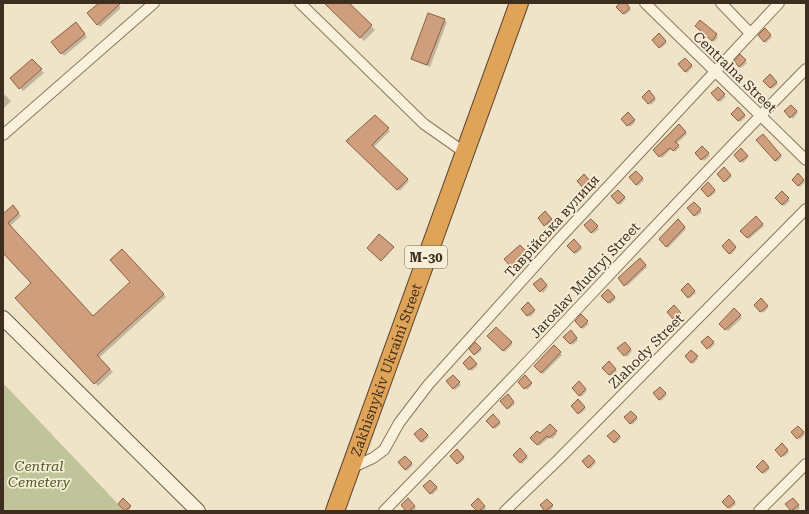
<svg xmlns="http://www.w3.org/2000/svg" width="809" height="514" viewBox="0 0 809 514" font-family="'Roboto Serif',serif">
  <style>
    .cemetery { fill: #bfc49a }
    .shadow { fill: #0003 }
    .building { fill: #cf9f7d; stroke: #8d5f41 }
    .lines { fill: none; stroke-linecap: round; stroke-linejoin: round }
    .street-casing { stroke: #8d765c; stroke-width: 12 }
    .secondary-casing { stroke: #6f573f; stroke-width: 16 }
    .highway-casing { stroke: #5b4430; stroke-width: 20 }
    .street { stroke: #faf1dc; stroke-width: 10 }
    .secondary { stroke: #faf1dc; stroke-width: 14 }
    .highway { stroke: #e0a458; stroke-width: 18 }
    .labels { text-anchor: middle; stroke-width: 3.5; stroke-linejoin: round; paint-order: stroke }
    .shield { fill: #f7eed8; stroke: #756857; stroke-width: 1 }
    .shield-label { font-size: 13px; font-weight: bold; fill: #3d2e20 }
    .street-label { font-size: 14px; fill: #3d2e20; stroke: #f7eed8 }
    .park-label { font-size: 14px; font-style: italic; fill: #4d5a26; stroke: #f7eed8 }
  </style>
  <rect width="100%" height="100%" fill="#f0e4c8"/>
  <path class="cemetery" d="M 3,383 L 118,504 L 124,511 L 3,511 Z"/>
  <path class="shadow" d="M 100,3 L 117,3 L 121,8 L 100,27 L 88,14 Z
    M 326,3 L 348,3 L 375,30 L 364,41 Z
    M 621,3 L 624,3 L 631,10 L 625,15 L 617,7 Z
    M 444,20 L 447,22 L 430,67 L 415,61 L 412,58 Z
    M 701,21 L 718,37 L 714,42 L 697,26 Z
    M 78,26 L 87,37 L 64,56 L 62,53 Z
    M 765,29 L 772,37 L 766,43 L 759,35 Z
    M 659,35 L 667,43 L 661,48 L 653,40 Z
    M 740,55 L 747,63 L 741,68 L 735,61 Z
    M 685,59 L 693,67 L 687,73 L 680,64 Z
    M 32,60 L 44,73 L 23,91 L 12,79 Z
    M 770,76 L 778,84 L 772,89 L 765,81 Z
    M 718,88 L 726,97 L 720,102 L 712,94 Z
    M 649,92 L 656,100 L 651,105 L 643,97 Z
    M 3,93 L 11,101 L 3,109 Z
    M 791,106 L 798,113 L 793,119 L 786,111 Z
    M 738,109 L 746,117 L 740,122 L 733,114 Z
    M 628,114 L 635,122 L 630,127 L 622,119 Z
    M 375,116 L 390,131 L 374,147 L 409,181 L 400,191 L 348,141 Z
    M 679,126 L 687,134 L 676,144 L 680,147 L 675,152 L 672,148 L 662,158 L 654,150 Z
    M 763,135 L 782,157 L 777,162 L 757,140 Z
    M 702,147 L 710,156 L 704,161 L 696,153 Z
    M 741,150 L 748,158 L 743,163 L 735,155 Z
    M 724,169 L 732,177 L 726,182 L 719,174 Z
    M 636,172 L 644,180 L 638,186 L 630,177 Z
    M 798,175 L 805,182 L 800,187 L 793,180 Z
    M 584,176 L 592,184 L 586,189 L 579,181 Z
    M 708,184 L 716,192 L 710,197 L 702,189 Z
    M 618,191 L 626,199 L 620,205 L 613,196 Z
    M 782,192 L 790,201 L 784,206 L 777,198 Z
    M 694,203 L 702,212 L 696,217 L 689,209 Z
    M 13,207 L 21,216 L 10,226 L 94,317 L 132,282 L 122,250 L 166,297 L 99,358 L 113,372 L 98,386 L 16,298 L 32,283 L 3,251 L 3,216 Z
    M 545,213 L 552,221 L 547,226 L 539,218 Z
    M 756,218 L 764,226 L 749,239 L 741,231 Z
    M 591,220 L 599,229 L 593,234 L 585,226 Z
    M 678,221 L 686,229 L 668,248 L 660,239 Z
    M 574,240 L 582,249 L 576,254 L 568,246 Z
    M 729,241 L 736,249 L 731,255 L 723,246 Z
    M 520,246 L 528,255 L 513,268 L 505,259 Z
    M 640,259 L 647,267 L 627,286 L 619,278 Z
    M 541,279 L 548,287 L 543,293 L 535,284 Z
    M 688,285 L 696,293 L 690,298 L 682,290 Z
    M 608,290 L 616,299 L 610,304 L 603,296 Z
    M 761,300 L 768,308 L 763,313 L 755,305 Z
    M 528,304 L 535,312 L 530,317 L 522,309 Z
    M 674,307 L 681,315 L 676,320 L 668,312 Z
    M 734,309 L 742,318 L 728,331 L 721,324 Z
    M 581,315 L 589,324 L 583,329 L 576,321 Z
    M 496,328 L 513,344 L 505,352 L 489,336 Z
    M 571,331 L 578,340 L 573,345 L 565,337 Z
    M 708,337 L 715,344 L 710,349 L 703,342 Z
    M 476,343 L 482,350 L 476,355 L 470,349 Z
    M 625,343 L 632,351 L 627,357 L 619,348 Z
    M 554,346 L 562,355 L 543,374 L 535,366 Z
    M 691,351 L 698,359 L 693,364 L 686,357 Z
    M 470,358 L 477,366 L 472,371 L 464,363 Z
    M 609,363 L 617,371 L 611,376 L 603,368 Z
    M 453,376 L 461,385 L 455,390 L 448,382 Z
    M 525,377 L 532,385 L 527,390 L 519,382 Z
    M 579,383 L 587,391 L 581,397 L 573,388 Z
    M 660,388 L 667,395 L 661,401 L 654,393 Z
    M 507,396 L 515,404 L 509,409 L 502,401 Z
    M 578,401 L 586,409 L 580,414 L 573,406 Z
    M 631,412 L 638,419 L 632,425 L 625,417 Z
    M 493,415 L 501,424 L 495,429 L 487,421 Z
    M 550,425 L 557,434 L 552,439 L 550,437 L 539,446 L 532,438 L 540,435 Z
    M 798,427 L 805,434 L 800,440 L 793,432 Z
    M 421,429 L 429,437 L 423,443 L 415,434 Z
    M 614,431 L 621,438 L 616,443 L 609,436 Z
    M 782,445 L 789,452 L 784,457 L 777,450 Z
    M 520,450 L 528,458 L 522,464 L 514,455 Z
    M 457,451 L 465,459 L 459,464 L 452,456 Z
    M 589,456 L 596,463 L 590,469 L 583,461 Z
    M 405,457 L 413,465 L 407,471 L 400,462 Z
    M 763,462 L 770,469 L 764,474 L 758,467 Z
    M 430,481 L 438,489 L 432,495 L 425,486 Z
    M 729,497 L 736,504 L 730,509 L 723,502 Z
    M 793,499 L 800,508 L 796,511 L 793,511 L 787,505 Z
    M 123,500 L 131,508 L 128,511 L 119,504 Z
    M 408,500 L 416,508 L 413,511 L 408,511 Z
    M 478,500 L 486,508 L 483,511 L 478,511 Z
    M 547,500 L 553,507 L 550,511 L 546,511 L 541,505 Z"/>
  <path class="building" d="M 99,3 L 121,3 L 97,25 L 87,13 Z
    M 324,3 L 349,3 L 372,25 L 360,38 Z
    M 620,3 L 626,3 L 630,8 L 623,14 L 616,7 Z
    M 428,13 L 445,19 L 427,65 L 411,59 Z
    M 700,20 L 717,34 L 712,41 L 695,26 Z
    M 76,22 L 85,34 L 61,54 L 51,42 Z
    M 765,28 L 771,35 L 764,42 L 758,35 Z
    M 659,33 L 666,41 L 659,48 L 652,40 Z
    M 740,54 L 746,60 L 739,67 L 734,61 Z
    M 685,58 L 692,65 L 685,72 L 678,64 Z
    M 32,59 L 42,69 L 19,89 L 10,78 Z
    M 770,74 L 777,82 L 770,88 L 763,81 Z
    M 718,87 L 725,94 L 718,101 L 711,93 Z
    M 649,90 L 655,98 L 648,104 L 642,97 Z
    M 791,105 L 797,111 L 790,118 L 784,111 Z
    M 738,107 L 745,115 L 738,121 L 731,114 Z
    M 628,112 L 635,120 L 627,126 L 621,119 Z
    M 375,115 L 389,128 L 372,145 L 408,179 L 397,190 L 346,141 Z
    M 679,124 L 686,132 L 675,142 L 679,145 L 673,151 L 670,148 L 659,157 L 653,150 Z
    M 763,134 L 781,155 L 775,161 L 756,140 Z
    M 702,146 L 709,153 L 701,160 L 695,153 Z
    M 741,148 L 748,156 L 740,162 L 734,155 Z
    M 724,167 L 731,175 L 724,182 L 717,174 Z
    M 636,171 L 643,178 L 636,185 L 629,177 Z
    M 798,173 L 804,180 L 798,186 L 792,180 Z
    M 584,174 L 591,182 L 584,189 L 577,181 Z
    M 708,182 L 715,190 L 708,197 L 701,189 Z
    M 618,190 L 625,197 L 618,204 L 611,196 Z
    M 782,191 L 789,198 L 782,205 L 775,198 Z
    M 694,202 L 701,209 L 694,216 L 687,208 Z
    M 13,205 L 19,213 L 8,223 L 93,316 L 130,282 L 110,260 L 122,249 L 164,294 L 97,355 L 110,369 L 94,384 L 15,298 L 31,283 L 3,253 L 3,214 Z
    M 545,211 L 552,219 L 544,226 L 538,218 Z
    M 756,216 L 763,224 L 747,238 L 740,231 Z
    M 591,219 L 598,226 L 591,233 L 584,225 Z
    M 678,219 L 685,227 L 666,247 L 659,239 Z
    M 379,234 L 394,247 L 381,261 L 367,248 Z
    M 574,239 L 581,247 L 574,253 L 567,246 Z
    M 729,239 L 736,247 L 729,254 L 722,246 Z
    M 520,245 L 527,252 L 511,267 L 504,259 Z
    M 640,258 L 646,265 L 624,286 L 618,278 Z
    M 541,278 L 547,285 L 540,292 L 533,284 Z
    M 688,283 L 695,291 L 688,298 L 681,290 Z
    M 608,289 L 615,297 L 608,303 L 601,296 Z
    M 761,298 L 768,306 L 760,312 L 754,305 Z
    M 528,302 L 535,310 L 527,316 L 521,309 Z
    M 674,305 L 681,313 L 673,319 L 667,312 Z
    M 734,308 L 741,315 L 725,330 L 719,324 Z
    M 581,314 L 588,321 L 581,328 L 575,321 Z
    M 496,327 L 512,342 L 503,351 L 487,336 Z
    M 571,330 L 577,338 L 570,344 L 563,337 Z
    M 708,336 L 714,342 L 707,349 L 701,342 Z
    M 475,342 L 481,348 L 474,355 L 469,349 Z
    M 625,342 L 631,349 L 624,356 L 617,348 Z
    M 554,345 L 561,352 L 541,373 L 534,366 Z
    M 691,350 L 698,356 L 691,363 L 685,356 Z
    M 470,356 L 477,364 L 469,370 L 463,363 Z
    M 609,361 L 616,369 L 609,375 L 602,368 Z
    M 453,375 L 460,382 L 453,389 L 446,381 Z
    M 525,375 L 532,383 L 524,389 L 518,382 Z
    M 579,381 L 586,389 L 579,396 L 572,388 Z
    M 660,387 L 666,393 L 659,400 L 653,393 Z
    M 508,394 L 514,402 L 507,409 L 500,401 Z
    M 578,399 L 585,407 L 578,414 L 571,406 Z
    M 631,411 L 637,417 L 630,424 L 624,417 Z
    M 493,414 L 500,422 L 493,428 L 486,421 Z
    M 550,424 L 557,431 L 549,438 L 547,436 L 537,445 L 530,438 L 537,431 L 540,433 Z
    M 798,426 L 804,432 L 797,439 L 791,432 Z
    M 421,428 L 428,435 L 421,442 L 414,434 Z
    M 614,430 L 620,436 L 614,443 L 607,436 Z
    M 782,443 L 788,450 L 781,457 L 775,450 Z
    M 520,448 L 527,456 L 520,463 L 513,455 Z
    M 457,449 L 464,457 L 457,464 L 450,456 Z
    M 589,455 L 595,461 L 588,468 L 582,461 Z
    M 405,456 L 412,463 L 405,470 L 398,462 Z
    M 763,460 L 769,467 L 762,473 L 756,467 Z
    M 430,480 L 437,487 L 430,494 L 423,486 Z
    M 729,495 L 735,502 L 728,508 L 722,502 Z
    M 123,498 L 131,506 L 125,511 L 118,504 Z
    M 408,498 L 415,506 L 409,511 L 406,511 L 401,505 Z
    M 478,498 L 485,506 L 479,511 L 477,511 L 471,505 Z
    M 793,498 L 799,505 L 791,511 L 785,504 Z
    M 547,499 L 553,505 L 545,511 L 540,505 Z"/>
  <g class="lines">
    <defs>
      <path id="street" d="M 300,3 L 424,124 L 464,152
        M 645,3 L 806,160
        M 721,3 L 750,33
        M 3,135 L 154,3
        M 351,468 L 373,458 L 384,450 L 399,423 L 428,385 L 560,238 L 779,3
        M 384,511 C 527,366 663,214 806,69
        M 505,511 L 558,460 L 806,209
        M 759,511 L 806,464"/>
      <path id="secondary" d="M 3,318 L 198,511"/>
      <g id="highway">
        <path id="s1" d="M 335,511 L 519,3"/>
      </g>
    </defs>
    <use href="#street" class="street-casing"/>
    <use href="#secondary" class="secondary-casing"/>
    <use href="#highway" class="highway-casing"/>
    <use href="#street" class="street"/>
    <use href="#secondary" class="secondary"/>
    <use href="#highway" class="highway"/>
  </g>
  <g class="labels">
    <rect class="shield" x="405" y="246" width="42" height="22" rx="3"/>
    <g class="shield-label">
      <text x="426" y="262">М-30</text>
    </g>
    <g class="street-label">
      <text transform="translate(735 72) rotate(44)" y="5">Centralna Street</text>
      <text transform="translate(552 226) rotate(-48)" y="5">Таврійська вулиця</text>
      <text transform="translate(585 280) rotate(-47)" y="5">Jaroslav Mudryj Street</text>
      <text transform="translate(646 351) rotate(-45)" y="5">Zlahody Street</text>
      <text dy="5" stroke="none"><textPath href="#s1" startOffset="150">Zakhisnykiv Ukraini Street</textPath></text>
    </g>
    <g class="park-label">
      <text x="39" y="471">Central<tspan x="39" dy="16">Cemetery</tspan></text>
    </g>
  </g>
  <rect width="809" height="514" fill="none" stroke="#3d2e20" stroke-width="8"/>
</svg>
